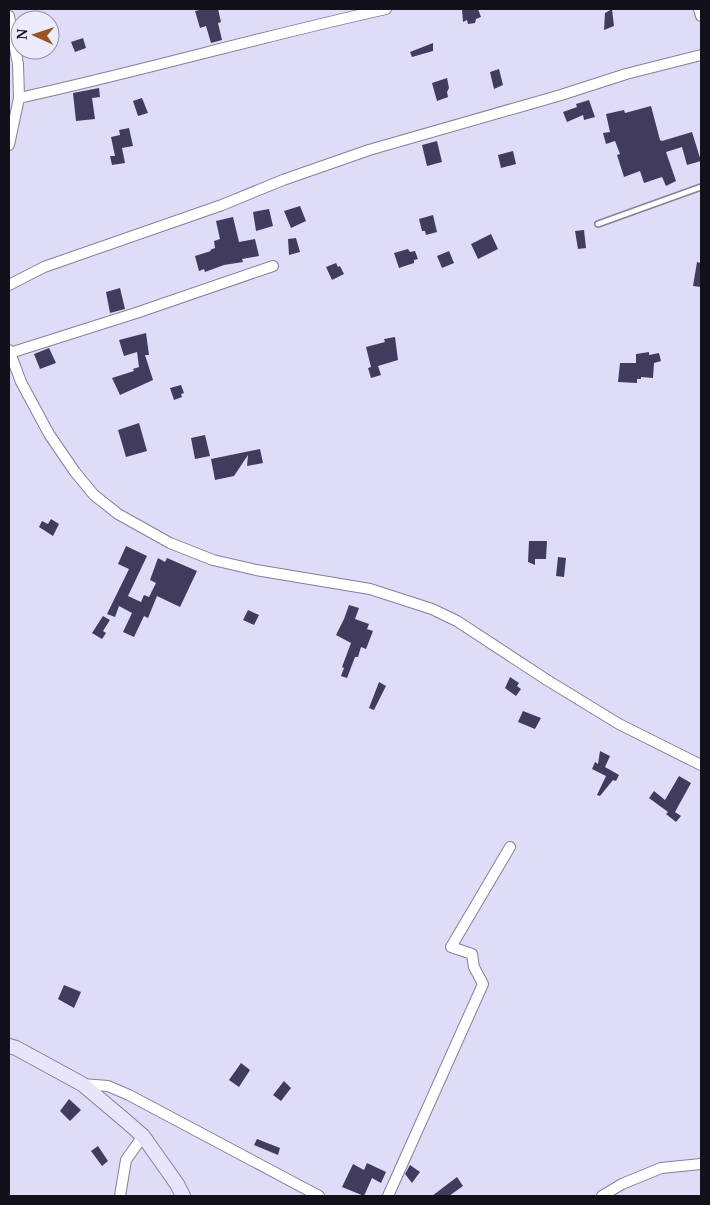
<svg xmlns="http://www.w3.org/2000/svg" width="710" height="1205" viewBox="0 0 710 1205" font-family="'Noto Serif',serif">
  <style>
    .building { fill: #413c5e }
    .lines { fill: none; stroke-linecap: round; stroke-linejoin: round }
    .service-casing { stroke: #838099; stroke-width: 8 }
    .minor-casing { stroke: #838099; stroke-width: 12 }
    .secondary-casing { stroke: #838099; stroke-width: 16 }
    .service { stroke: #fff; stroke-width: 5 }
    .minor { stroke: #fff; stroke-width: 10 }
    .secondary { stroke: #e8e5fa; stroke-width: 14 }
  </style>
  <rect width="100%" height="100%" fill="#dfdcf8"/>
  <path class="building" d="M 204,9 L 218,9 L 221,22 L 218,23 L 222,40 L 211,43 L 206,26 L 200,28 L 195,11 Z
    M 462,9 L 478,9 L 481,17 L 476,19 L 475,23 L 468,24 L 467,20 L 463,22 Z
    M 612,9 L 614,26 L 604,30 L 605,13 Z
    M 83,38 L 86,48 L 75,52 L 71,42 Z
    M 433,43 L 433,51 L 412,57 L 410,52 Z
    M 499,69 L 503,85 L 494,89 L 490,72 Z
    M 447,78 L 449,88 L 447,92 L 448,97 L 437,101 L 432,83 Z
    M 99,88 L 100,97 L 92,98 L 95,119 L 76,121 L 73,93 Z
    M 142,98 L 148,113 L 138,116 L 133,101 Z
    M 589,100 L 595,117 L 584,120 L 583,115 L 567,122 L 563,112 L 577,107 L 576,104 Z
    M 651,106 L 660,140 L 662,141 L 692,132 L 701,161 L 687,165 L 682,147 L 666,152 L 676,181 L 666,186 L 662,177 L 644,183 L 640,171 L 624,177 L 617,155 L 620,154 L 615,141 L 606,144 L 603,133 L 610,132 L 606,114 L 624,110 L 625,113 Z
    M 129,128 L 133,146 L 122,148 L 125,163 L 112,165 L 110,156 L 115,156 L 111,137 L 120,135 L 119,130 Z
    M 437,141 L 442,162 L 427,166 L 422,145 Z
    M 513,151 L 516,164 L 501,168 L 498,155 Z
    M 300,206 L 306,221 L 291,228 L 284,211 Z
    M 269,209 L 273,226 L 256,231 L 253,212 Z
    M 433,215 L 437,232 L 426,235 L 425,231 L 422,231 L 419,219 Z
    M 233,217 L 239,242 L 255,239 L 259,256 L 242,259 L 243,262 L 224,265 L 205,272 L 204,269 L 199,271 L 195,256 L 211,251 L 210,250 L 215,248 L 214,241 L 220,239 L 216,221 Z
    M 584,230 L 586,248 L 578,249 L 575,231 Z
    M 491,234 L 498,249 L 478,259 L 471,244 Z
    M 296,238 L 300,252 L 289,255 L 288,239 Z
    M 408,249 L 410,252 L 415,251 L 418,259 L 414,260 L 414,263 L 399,268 L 394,253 Z
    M 449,251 L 454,263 L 442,268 L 437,256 Z
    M 697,262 L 701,263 L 701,287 L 693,286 Z
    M 336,263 L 338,267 L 340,266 L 344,274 L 332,280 L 326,267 Z
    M 120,288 L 125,309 L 110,313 L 106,292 Z
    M 146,333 L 149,355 L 145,355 L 153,380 L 120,395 L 112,378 L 134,371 L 133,369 L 139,367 L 137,352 L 124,356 L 119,340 Z
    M 395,337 L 398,360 L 378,366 L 381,375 L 371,378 L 368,368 L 371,367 L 366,347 L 385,342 L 384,339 Z
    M 49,348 L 56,363 L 40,369 L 34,354 Z
    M 649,352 L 649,355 L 659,353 L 661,361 L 654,363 L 653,378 L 641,377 L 641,379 L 637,379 L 637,383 L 618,382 L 620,363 L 636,363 L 636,354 Z
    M 181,385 L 184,393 L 181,394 L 182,397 L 174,400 L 170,388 Z
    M 139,423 L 147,451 L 126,457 L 118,430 Z
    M 205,435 L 210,456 L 195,459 L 191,438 Z
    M 260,449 L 263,463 L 247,466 L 248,455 L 234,476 L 215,480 L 211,459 Z
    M 51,519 L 59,524 L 53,536 L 39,527 L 42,521 L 48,524 Z
    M 529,541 L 547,541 L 546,559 L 535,559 L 535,565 L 528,562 Z
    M 126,546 L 147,556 L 128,596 L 141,602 L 144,595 L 149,597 L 156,583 L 150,580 L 158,558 L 165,562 L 167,558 L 197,571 L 180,607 L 157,596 L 148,618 L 144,616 L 134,637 L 123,632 L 132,613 L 119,606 L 115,617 L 107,614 L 129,569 L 118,564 Z
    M 558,557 L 566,558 L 564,577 L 556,576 Z
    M 349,605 L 359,608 L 355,619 L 369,624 L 367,629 L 373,631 L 366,649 L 361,647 L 358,657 L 355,657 L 347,678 L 341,676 L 344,668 L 342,667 L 351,643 L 336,635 L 344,619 Z
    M 248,610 L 259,615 L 254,625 L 243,620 Z
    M 103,616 L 110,620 L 103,631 L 106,633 L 102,639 L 92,633 Z
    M 510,677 L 519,683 L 517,686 L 521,689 L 516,696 L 505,688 Z
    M 379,682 L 386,686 L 374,710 L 369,708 Z
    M 523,711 L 541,718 L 535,729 L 518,722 Z
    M 600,751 L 610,756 L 605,767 L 619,775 L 616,781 L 613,780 L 600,796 L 597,795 L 606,776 L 592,769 L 595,762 L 598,764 Z
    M 679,776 L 691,783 L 675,812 L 681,816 L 676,822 L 666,814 L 668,812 L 649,798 L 654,791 L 665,800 Z
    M 64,985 L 81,992 L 74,1008 L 58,999 Z
    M 241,1063 L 250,1070 L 239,1087 L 229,1080 Z
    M 284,1081 L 291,1088 L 281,1101 L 273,1095 Z
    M 69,1099 L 81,1110 L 70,1121 L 60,1111 Z
    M 257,1139 L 280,1148 L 278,1155 L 254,1145 Z
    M 98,1146 L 108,1161 L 102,1166 L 91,1151 Z
    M 367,1163 L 386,1172 L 381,1183 L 372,1178 L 364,1196 L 342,1187 L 353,1164 L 364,1170 Z
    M 410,1165 L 420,1172 L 412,1183 L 405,1174 Z
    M 457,1177 L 463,1186 L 449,1196 L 432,1196 Z"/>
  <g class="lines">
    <defs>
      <path id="service" d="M 598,224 L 701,187"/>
      <path id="minor" d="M 699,9 L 701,16
        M 9,16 L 18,64 L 19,98 L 9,145
        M 19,98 C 142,71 263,36 386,9
        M 9,285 L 44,267 L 222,205 L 283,180 L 369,150 L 561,95 L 626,74 L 701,55
        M 9,350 L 21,382 L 49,434 L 75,472 L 94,495 L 118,514 L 170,543 L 213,560 L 256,570 L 370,589 L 432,609 L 457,621 L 547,680 L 619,724 L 701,765
        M 10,353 L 136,313 L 273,266
        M 82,1084 L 108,1086 L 129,1095 L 319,1196
        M 120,1196 L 126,1160 L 143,1136
        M 388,1196 L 483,984 L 474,967 L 472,954 L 451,947 L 510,847
        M 602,1196 L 622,1184 L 661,1168 L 701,1164"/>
      <path id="secondary" d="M 9,1046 L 16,1048 L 82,1084 L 127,1122 L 143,1136 L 177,1184 L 183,1196"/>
    </defs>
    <use href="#service" class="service-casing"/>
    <use href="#minor" class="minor-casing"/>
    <use href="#secondary" class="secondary-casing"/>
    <use href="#service" class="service"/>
    <use href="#minor" class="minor"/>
    <use href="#secondary" class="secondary"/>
  </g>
  <rect width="710" height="1205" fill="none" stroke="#12101a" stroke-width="20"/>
  <g transform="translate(35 35) rotate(273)"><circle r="24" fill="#ecebfc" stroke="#9593a2"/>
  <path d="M0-4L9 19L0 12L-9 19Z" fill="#965521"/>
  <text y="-8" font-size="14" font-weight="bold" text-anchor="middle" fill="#12101a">N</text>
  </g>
</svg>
